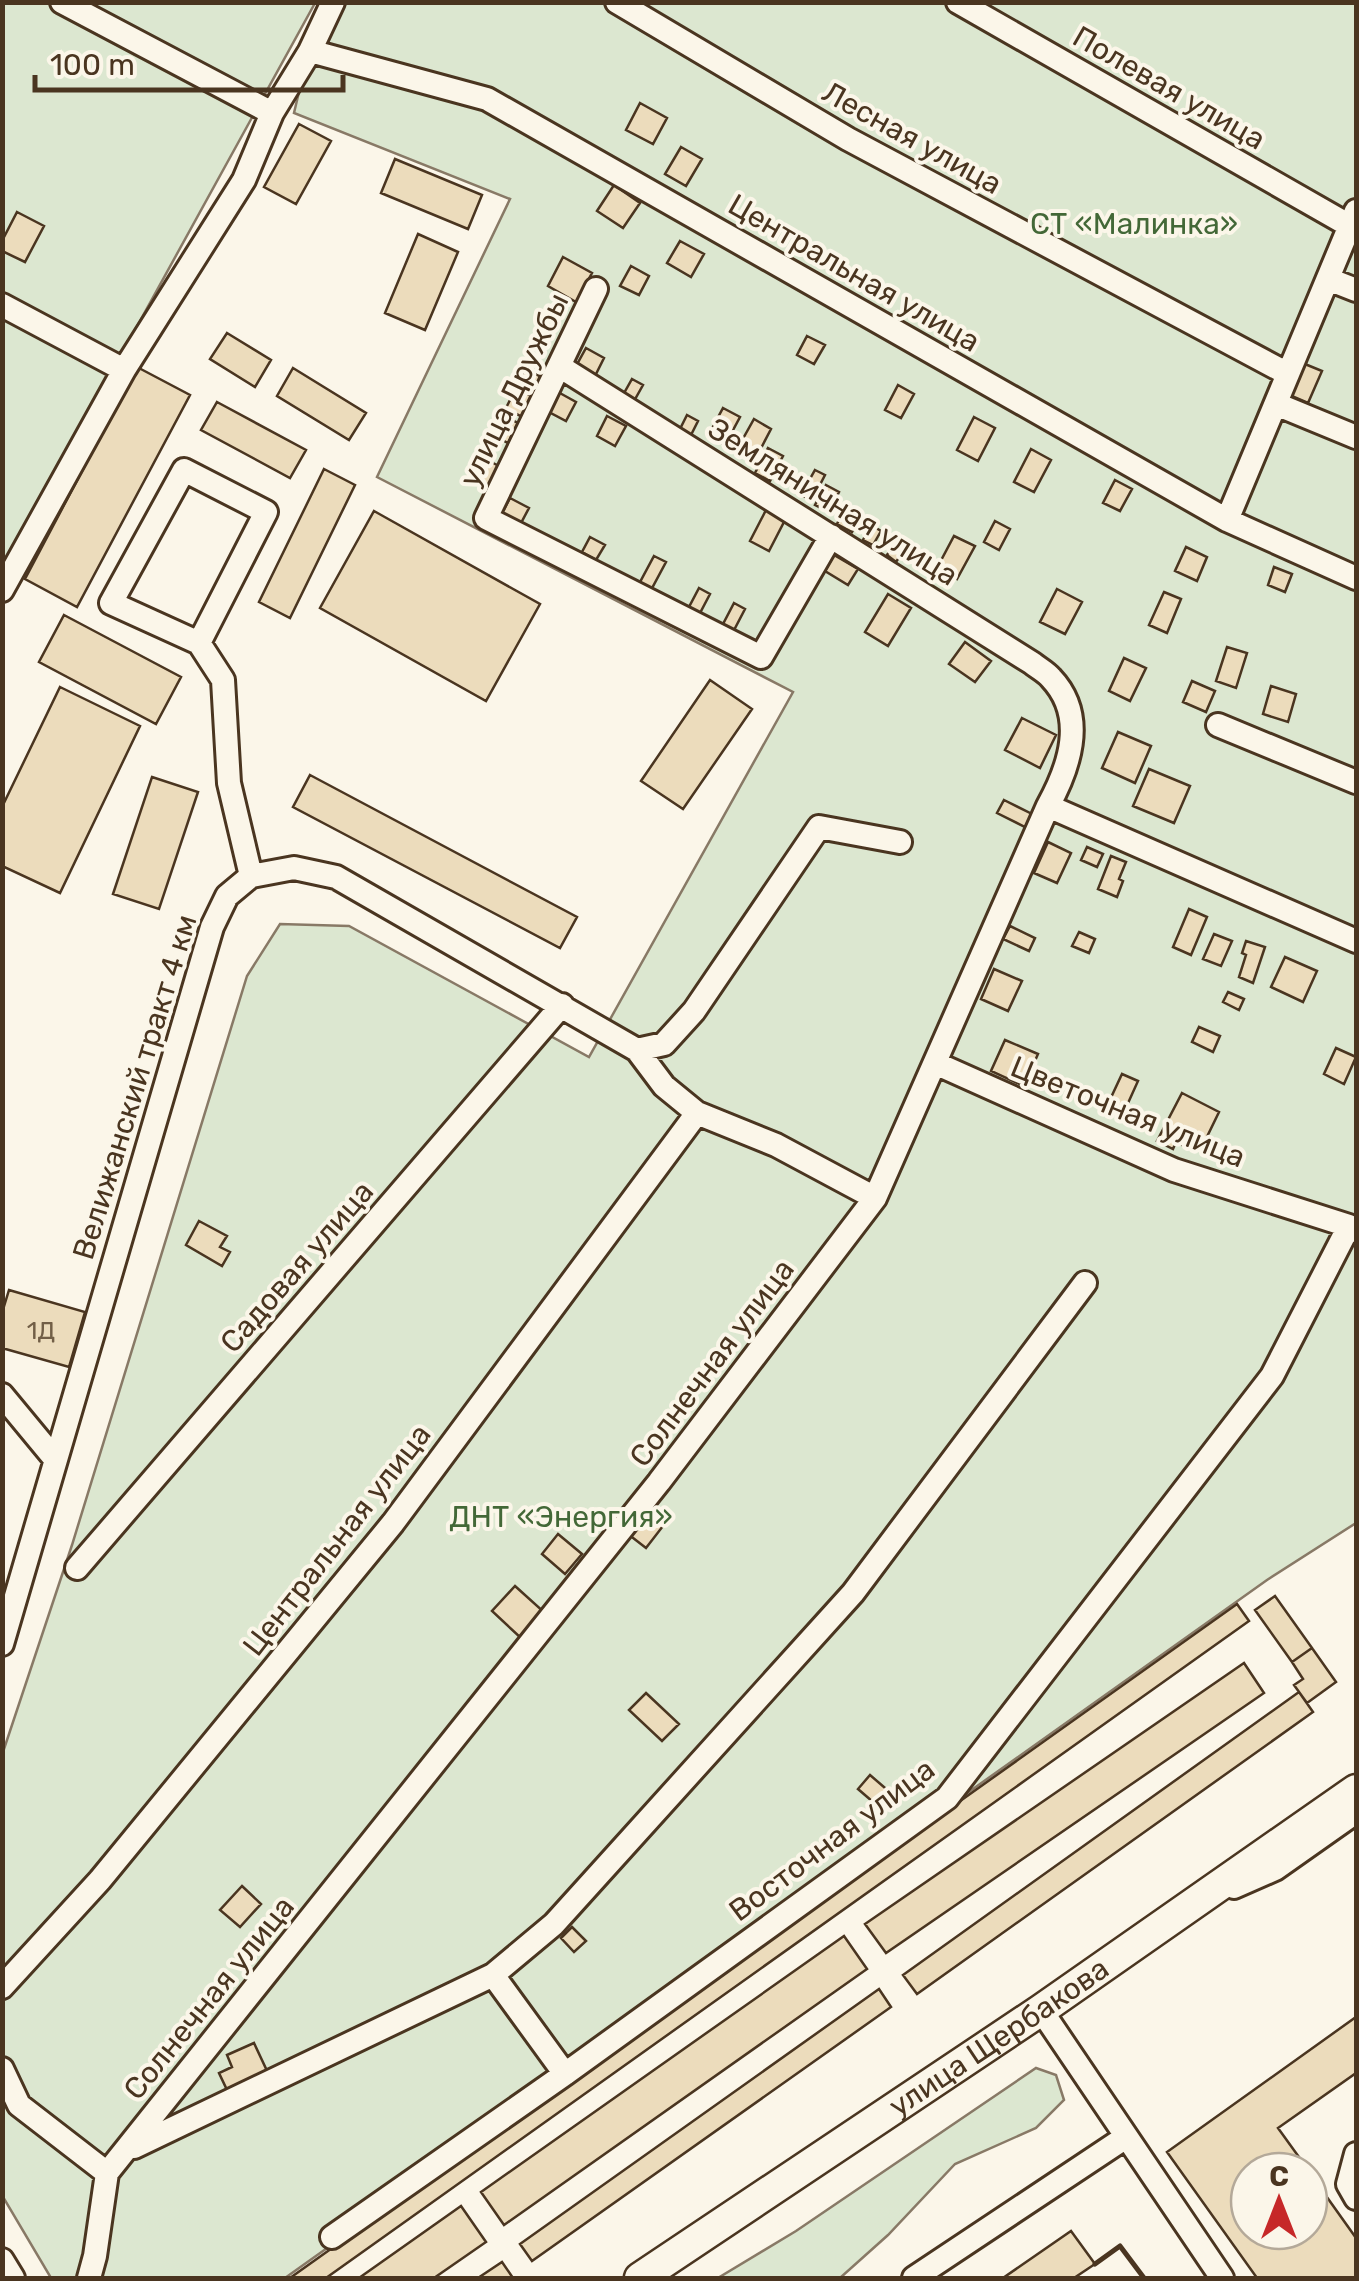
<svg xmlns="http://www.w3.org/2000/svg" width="1359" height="2281" viewBox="0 0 1359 2281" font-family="Rubik,sans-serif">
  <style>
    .green { fill: #dce7d0; stroke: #887966; stroke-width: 2.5 }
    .building { fill: #ecdcbc; stroke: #4a3520; stroke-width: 2.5 }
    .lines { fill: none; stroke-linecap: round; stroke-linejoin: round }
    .minor-casing { stroke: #4a3520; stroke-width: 28 }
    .major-casing { stroke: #4a3520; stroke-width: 35 }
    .minor { stroke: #fbf6e9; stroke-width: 22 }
    .major { stroke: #fbf6e9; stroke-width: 30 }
    .wall { stroke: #4a3520; stroke-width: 5 }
    .labels { text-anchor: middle; stroke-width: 8; stroke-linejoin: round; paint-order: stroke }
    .number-label { font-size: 25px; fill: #725f47 }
    .street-label { font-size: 30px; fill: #4a3520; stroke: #fbf6e9 }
    .park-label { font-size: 30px; fill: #436837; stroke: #fbf6e9 }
  </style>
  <rect width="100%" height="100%" fill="#fbf6e9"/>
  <path class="green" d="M 3,3 L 315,3 L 3,570 Z
    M 320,3 L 1356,3 L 1356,1523 L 1267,1580 L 285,2278 L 51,2278 L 3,2197 L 3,1752 L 72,1545 L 247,976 L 280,924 L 349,926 L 589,1057 L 793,692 L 377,477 L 510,199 L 294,113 Z
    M 1036,2068 L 1056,2075 L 1064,2100 L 1036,2128 L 955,2164 L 888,2235 L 840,2278 L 718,2278 L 796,2231 Z"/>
  <path class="building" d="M 640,103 L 667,118 L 653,144 L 626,130 Z
    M 299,124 L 331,141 L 296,204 L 264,187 Z
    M 681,147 L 702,159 L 686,186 L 665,174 Z
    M 395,159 L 482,195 L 468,229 L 381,193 Z
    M 614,185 L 640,203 L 623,228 L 597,211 Z
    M 17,212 L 44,226 L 25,262 L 2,251 L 2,241 Z
    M 418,234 L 458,252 L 425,330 L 385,313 Z
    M 680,241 L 704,254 L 691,277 L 667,263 Z
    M 563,257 L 592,273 L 576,302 L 548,286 Z
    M 631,266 L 649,276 L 639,295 L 620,286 Z
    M 227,333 L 271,360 L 255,387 L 210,359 Z
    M 807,336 L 825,345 L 814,364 L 797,355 Z
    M 586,348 L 604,358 L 594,378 L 575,368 Z
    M 1300,362 L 1322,371 L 1308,403 L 1287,394 Z
    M 137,367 L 190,395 L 77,607 L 25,579 Z
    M 293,368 L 366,413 L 349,440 L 277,396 Z
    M 525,369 L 544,378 L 537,391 L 519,381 Z
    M 632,379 L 643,385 L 634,401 L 623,395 Z
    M 898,385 L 914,394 L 901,418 L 885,410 Z
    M 516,388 L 535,398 L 524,418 L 506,408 Z
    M 558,392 L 576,402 L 566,421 L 547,411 Z
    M 217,402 L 306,450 L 290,478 L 201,430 Z
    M 723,408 L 740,417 L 725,445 L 708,436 Z
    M 500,414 L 518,423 L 508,443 L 489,433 Z
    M 687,415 L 698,421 L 690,437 L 679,431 Z
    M 607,416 L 626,426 L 615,446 L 597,436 Z
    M 974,417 L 995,428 L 978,461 L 957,450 Z
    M 754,419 L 771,429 L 758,454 L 740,444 Z
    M 768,448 L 783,456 L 770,481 L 755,473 Z
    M 1031,449 L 1051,460 L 1034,492 L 1014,482 Z
    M 481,457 L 499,466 L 489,486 L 470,476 Z
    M 324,469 L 355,485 L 290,618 L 259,602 Z
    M 815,470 L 825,475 L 812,500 L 801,495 Z
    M 1115,480 L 1132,489 L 1120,511 L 1103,503 Z
    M 826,485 L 839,492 L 829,512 L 815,505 Z
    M 510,498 L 529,508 L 521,523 L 502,513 Z
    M 845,508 L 860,516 L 852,532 L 837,524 Z
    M 766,510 L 785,520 L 769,551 L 750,541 Z
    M 374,511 L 540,604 L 486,701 L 320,608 Z
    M 995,521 L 1010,529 L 999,550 L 984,542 Z
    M 871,525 L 881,531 L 873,545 L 863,540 Z
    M 954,536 L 975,546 L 957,579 L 937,568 Z
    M 590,537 L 605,545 L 596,560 L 582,552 Z
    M 895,543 L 905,549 L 896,562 L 887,555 Z
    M 1186,547 L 1207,557 L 1197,581 L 1175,571 Z
    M 834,555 L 858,569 L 848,585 L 825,571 Z
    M 654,556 L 666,562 L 651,590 L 639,584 Z
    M 1274,567 L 1292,574 L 1285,592 L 1268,585 Z
    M 699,588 L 710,594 L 700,613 L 689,607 Z
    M 1057,589 L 1082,602 L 1065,634 L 1040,622 Z
    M 1164,592 L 1181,599 L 1167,633 L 1149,625 Z
    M 888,594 L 911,608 L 888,646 L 865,632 Z
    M 734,603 L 745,609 L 733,632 L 722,626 Z
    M 64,615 L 181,677 L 156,724 L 39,662 Z
    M 965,642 L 991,661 L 975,682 L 949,664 Z
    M 1227,647 L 1247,653 L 1236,688 L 1216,681 Z
    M 1124,658 L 1146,668 L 1130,701 L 1109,691 Z
    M 710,680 L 752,709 L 683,809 L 641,781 Z
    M 1192,681 L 1215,691 L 1206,712 L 1183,702 Z
    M 1271,686 L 1296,694 L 1288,722 L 1263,714 Z
    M 60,687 L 140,726 L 60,893 L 2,866 L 2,807 Z
    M 1022,718 L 1056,735 L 1040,768 L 1005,750 Z
    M 1118,732 L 1151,746 L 1135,783 L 1102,768 Z
    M 1149,769 L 1190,786 L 1174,823 L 1133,806 Z
    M 310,775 L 577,917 L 560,948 L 293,807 Z
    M 152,777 L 198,792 L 159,909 L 113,894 Z
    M 1004,800 L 1032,814 L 1025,827 L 997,813 Z
    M 1048,842 L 1071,853 L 1057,883 L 1034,873 Z
    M 1087,847 L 1103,854 L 1097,867 L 1081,860 Z
    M 1111,856 L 1126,862 L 1119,879 L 1123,881 L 1117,897 L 1098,889 Z
    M 1189,909 L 1207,917 L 1191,955 L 1173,947 Z
    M 1010,926 L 1035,938 L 1029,951 L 1003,939 Z
    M 1079,932 L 1095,939 L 1089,953 L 1072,946 Z
    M 1214,934 L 1232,941 L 1221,966 L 1203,959 Z
    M 1246,941 L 1265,947 L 1253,983 L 1239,977 L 1246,955 L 1242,953 Z
    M 1285,957 L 1317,971 L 1303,1002 L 1271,987 Z
    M 994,969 L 1022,981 L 1008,1011 L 981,999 Z
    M 1228,992 L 1244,999 L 1239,1010 L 1223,1002 Z
    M 1199,1027 L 1220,1036 L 1213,1052 L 1192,1042 Z
    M 1005,1040 L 1038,1054 L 1024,1086 L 991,1071 Z
    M 1336,1048 L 1356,1057 L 1344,1084 L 1324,1074 Z
    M 1122,1074 L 1138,1081 L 1124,1112 L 1108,1104 Z
    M 1182,1093 L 1219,1112 L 1202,1147 L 1193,1142 L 1190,1149 L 1176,1142 L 1173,1149 L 1157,1141 Z
    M 199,1221 L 227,1236 L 220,1247 L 230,1252 L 222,1266 L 186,1245 Z
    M 9,1290 L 85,1312 L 69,1367 L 2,1348 L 2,1313 Z
    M 646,1512 L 663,1526 L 646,1548 L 628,1534 Z
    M 558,1534 L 582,1554 L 565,1574 L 542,1554 Z
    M 515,1586 L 545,1613 L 522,1639 L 492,1611 Z
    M 1275,1596 L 1312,1648 L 1292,1662 L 1255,1610 Z
    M 1237,1604 L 1249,1621 L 326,2278 L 290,2278 Z
    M 1312,1648 L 1336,1682 L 1307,1703 L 1294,1685 L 1303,1679 L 1292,1662 Z
    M 1244,1663 L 1264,1693 L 886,1953 L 865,1924 Z
    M 1299,1692 L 1313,1712 L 917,1994 L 903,1975 Z
    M 646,1693 L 679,1724 L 662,1741 L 629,1710 Z
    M 870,1775 L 892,1794 L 880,1808 L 858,1789 Z
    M 242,1886 L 261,1904 L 240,1927 L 220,1910 Z
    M 572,1927 L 586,1941 L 574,1952 L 561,1938 Z
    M 844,1936 L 867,1969 L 504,2225 L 481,2192 Z
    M 879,1989 L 891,2007 L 532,2261 L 520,2244 Z
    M 1356,2017 L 1356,2073 L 1278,2128 L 1309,2171 L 1249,2171 L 1249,2231 L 1309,2231 L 1309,2172 L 1356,2238 L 1356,2278 L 1257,2278 L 1167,2152 Z
    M 254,2043 L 268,2073 L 228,2092 L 219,2073 L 232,2067 L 227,2055 Z
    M 461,2206 L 486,2242 L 434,2278 L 359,2278 Z
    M 1071,2231 L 1095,2264 L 1074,2278 L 1003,2278 Z
    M 502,2262 L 513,2278 L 478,2278 Z"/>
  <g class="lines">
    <defs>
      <path id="minor" d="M 62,2 L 272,113
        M 617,2 L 848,139 L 1288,374
        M 958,2 L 1350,226
        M 310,51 L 487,99 L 1227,520 L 1356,578
        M 1328,279 L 1356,290
        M 596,289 L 486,518 L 761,657 L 831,536
        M 2,305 L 124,370
        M 1276,404 L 1356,437
        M 1227,520 L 1356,211
        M 2,590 L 124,370 L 244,180 L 272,113 L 310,51 L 333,2
        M 199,643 L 111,603 L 184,470 L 266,512 L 199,643 L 223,680 L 229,783 L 251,876
        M 1218,725 L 1356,782
        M 1048,806 L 1356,941
        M 637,1050 L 664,1086 L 697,1113 L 776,1145 L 875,1198
        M 935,1063 L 1174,1170 L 1349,1226 L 1356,1231
        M 2,1395 L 55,1459
        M 77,1568 L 562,1005
        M 2,1644 L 212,927 L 227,896 L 251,876 L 294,868 L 336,877 L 637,1050 L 664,1044 L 694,1011 L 819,827 L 900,842
        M 1234,1887 L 1275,1869 L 1356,1812
        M 493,1975 L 565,2074
        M 2,1987 L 100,1880 L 393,1523 L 697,1113
        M 1041,2010 L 1222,2278
        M 2,2069 L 19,2105 L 107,2173
        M 134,2147 L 493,1975 L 554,1924 L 853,1593 L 1085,1283
        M 1356,2154 L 1348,2184 L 1356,2198
        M 107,2173 L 659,1482 L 875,1198 L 1048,806 C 1070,766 1087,716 1051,678 C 1046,672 1038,668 1032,663 L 559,366
        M 332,2237 L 565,2074 L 947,1798 L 1272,1376 L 1349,1226
        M 2,2260 L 13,2278
        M 89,2278 L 95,2256 L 107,2173
        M 914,2278 L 1126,2137"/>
      <g id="major">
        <path id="s1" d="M 640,2278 L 1041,2010 L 1356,1790"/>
      </g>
    </defs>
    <use href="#minor" class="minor-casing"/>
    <use href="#major" class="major-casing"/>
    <use href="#minor" class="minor"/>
    <use href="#major" class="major"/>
    <path class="wall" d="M 1095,2264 L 1120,2246 L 1144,2278"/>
  </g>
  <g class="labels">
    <g class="number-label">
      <text x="41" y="1339">1Д</text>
    </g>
    <g class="street-label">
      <text transform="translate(1169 88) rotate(30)" y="10">Полевая улица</text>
      <text transform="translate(912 138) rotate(29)" y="10">Лесная улица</text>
      <text transform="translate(854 273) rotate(30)" y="10">Центральная улица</text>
      <text transform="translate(514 390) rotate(-64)" y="10">улица Дружбы</text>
      <text transform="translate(833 502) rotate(32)" y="10">Земляничная улица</text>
      <text transform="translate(135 1087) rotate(-73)" y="10">Велижанский тракт 4 км</text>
      <text transform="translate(1128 1112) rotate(22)" y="10">Цветочная улица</text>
      <text transform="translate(297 1267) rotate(-49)" y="10">Садовая улица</text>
      <text transform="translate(712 1363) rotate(-53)" y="10">Солнечная улица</text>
      <text transform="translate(337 1540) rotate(-52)" y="10">Центральная улица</text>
      <text transform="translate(832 1840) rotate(-37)" y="10">Восточная улица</text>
      <text transform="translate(209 1998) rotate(-51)" y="10">Солнечная улица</text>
      <text dy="10" stroke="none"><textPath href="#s1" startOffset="432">улица Щербакова</textPath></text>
    </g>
    <g class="park-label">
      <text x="1134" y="234">CТ «Малинка»</text>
      <text x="561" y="1527">ДНТ «Энергия»</text>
    </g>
  </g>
  <rect width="1359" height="2281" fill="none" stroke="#4a3520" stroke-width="10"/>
  <g transform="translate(1279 2201)"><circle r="48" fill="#fbf6e9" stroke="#b4a999" stroke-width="2.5"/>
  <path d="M0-8L18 38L0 25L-18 38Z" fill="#c62828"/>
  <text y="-15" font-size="28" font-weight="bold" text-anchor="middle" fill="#4a3520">С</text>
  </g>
  <path d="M35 75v15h308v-15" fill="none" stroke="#4a3520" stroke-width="5"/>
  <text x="50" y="75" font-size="30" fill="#4a3520" stroke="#fbf6e9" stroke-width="8" paint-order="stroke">100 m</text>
</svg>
